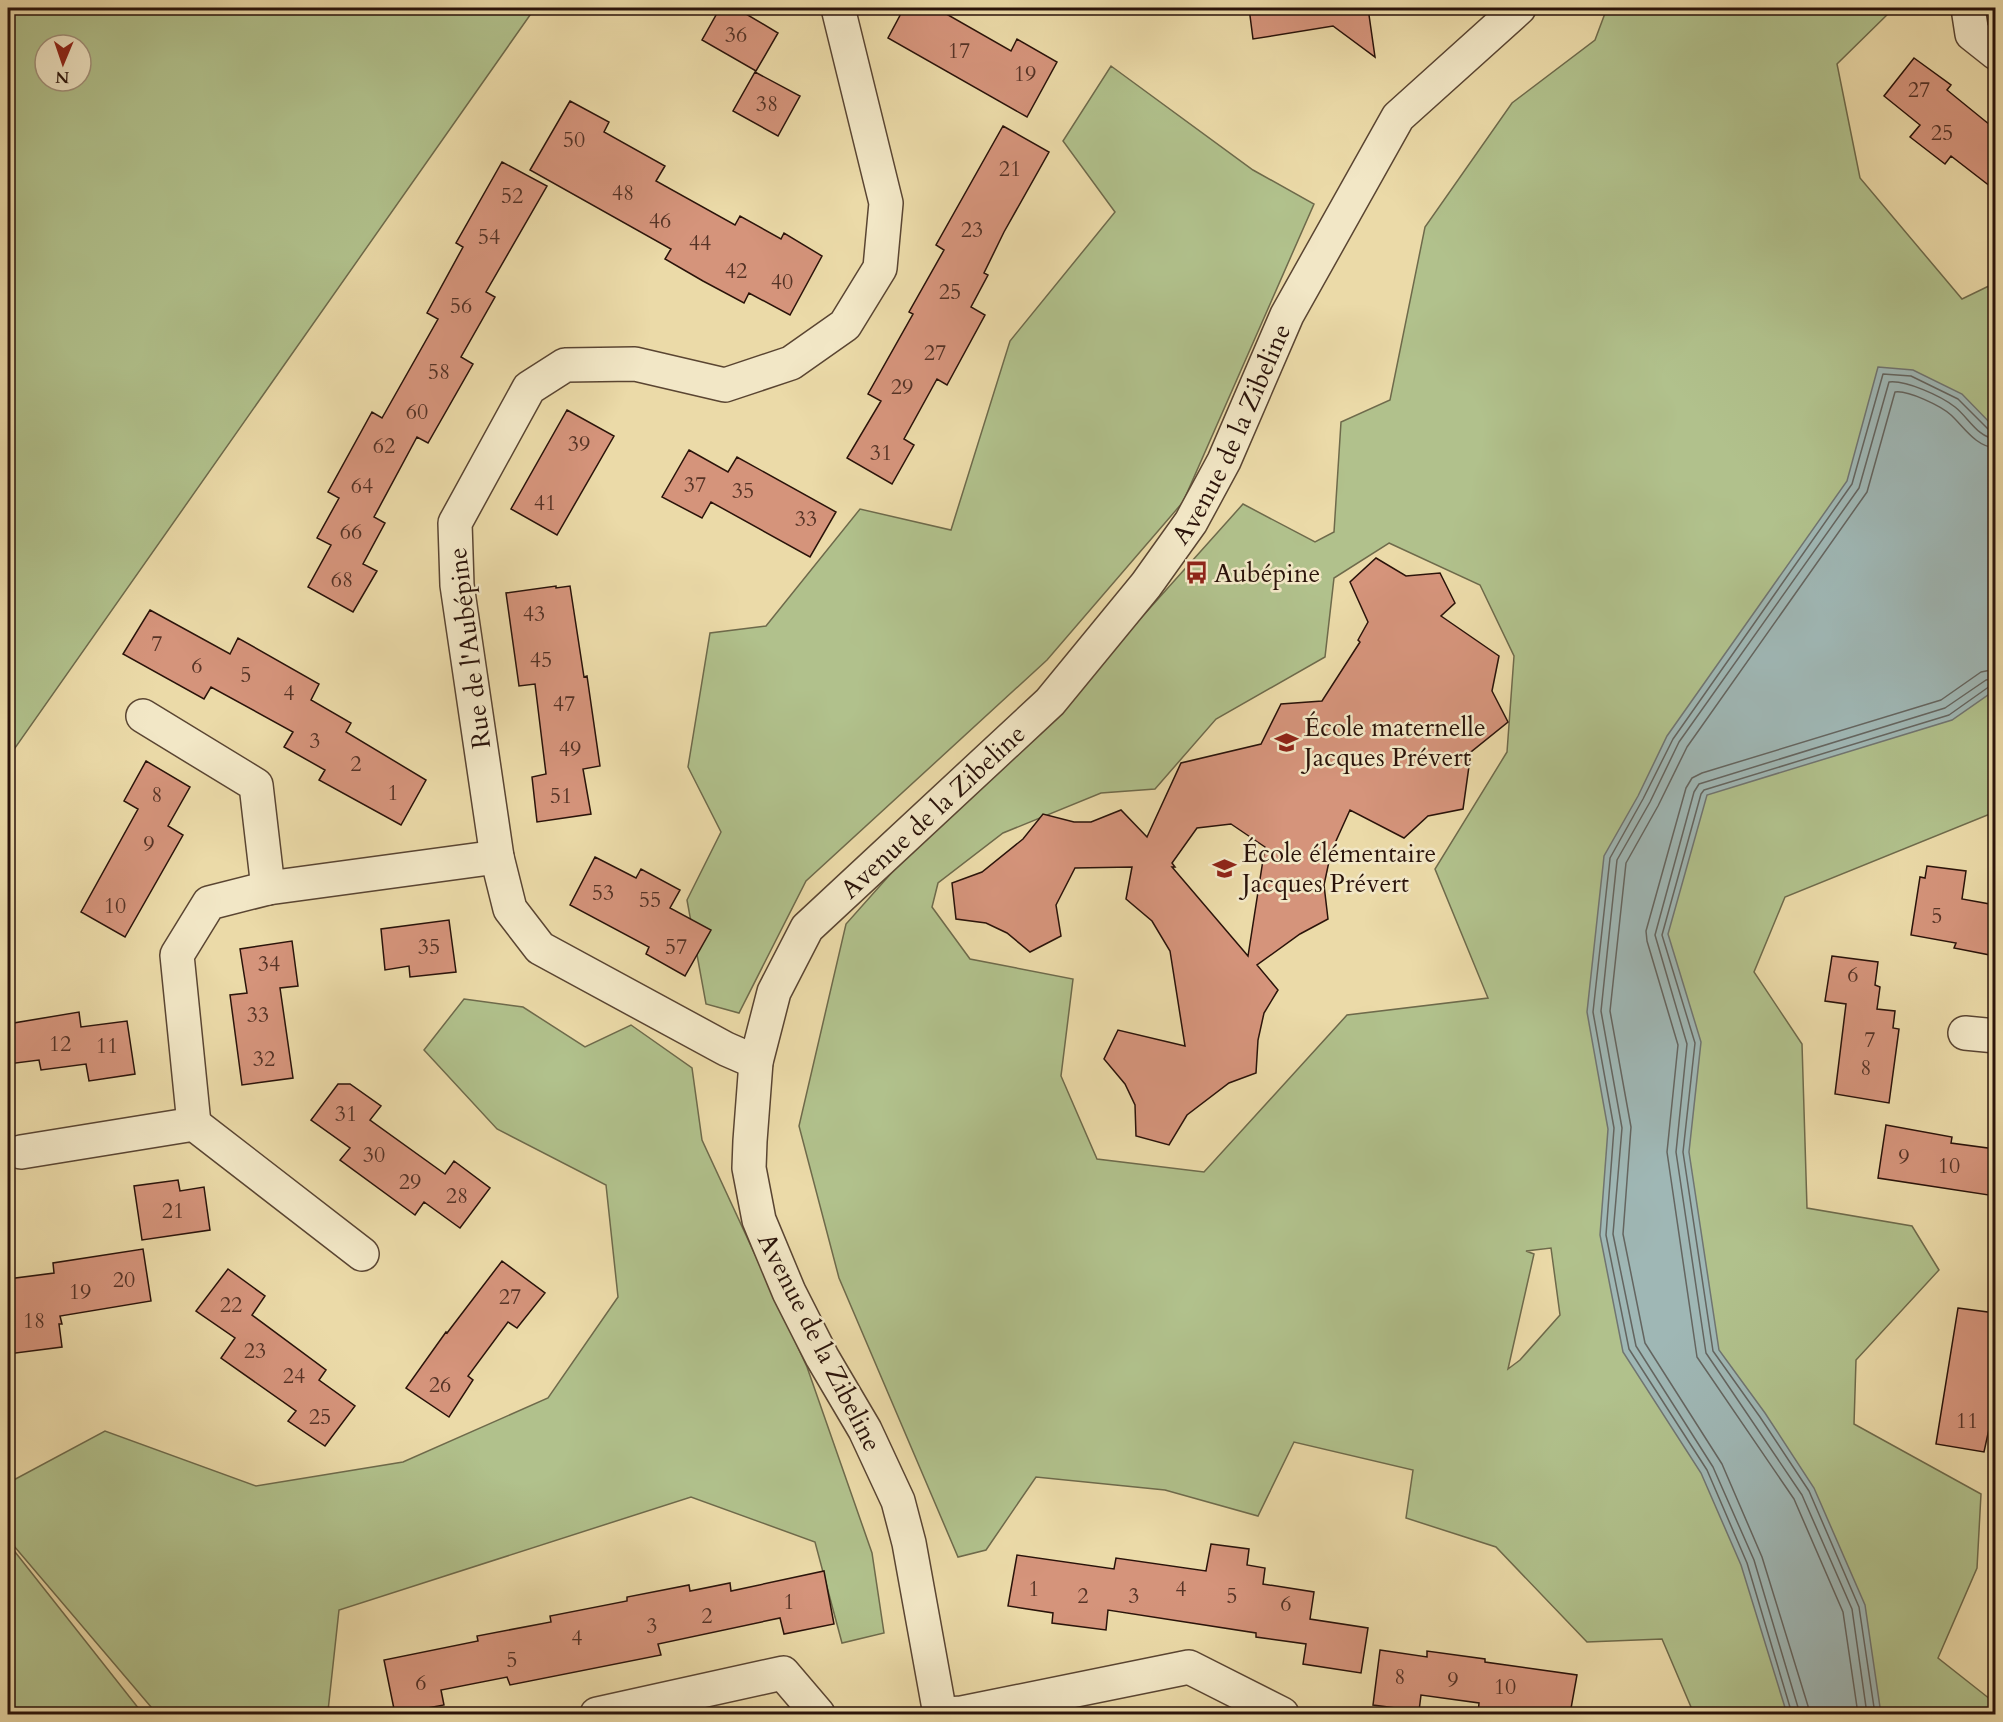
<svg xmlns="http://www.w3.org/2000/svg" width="2003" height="1722" viewBox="0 0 2003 1722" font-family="Cardo,serif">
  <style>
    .green { fill: #b1c18c; stroke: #6e6a4b; stroke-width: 1.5; fill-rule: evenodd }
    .water { fill: #9fb7b5; stroke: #707571; stroke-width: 1.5 }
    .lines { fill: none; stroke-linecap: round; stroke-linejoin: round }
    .shore { stroke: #646560; stroke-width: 1.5 }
    .building { fill: #d5947b; stroke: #2a130a; stroke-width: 1.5; fill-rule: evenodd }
    .street-casing { stroke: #5a4532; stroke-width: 36 }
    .street { stroke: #f2e7c6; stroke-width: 33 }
    .labels { text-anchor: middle; stroke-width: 5; stroke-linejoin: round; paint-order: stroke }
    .number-label { font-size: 22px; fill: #553326 }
    .street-label { font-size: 26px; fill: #2a130a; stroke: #f2e7c6 }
    .poi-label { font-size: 26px; fill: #2a130a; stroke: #f2e7c6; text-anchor: start }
  </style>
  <rect width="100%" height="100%" fill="#ebdaa8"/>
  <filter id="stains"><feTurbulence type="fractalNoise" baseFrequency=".00333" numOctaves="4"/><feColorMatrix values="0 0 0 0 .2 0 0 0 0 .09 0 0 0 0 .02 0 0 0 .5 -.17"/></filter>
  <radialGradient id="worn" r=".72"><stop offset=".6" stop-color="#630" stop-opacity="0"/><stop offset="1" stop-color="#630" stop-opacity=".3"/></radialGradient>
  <path class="green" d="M 8,8 L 535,8 L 8,758 ZM 45,45 L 81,45 L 81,81 L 45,81 Z
    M 1607,8 L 1894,8 L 1837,64 L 1860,178 L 1962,299 L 1995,283 L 1995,812 L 1785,897 L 1754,972 L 1802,1044 L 1807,1208 L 1912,1226 L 1939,1270 L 1856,1360 L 1854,1424 L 1981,1494 L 1977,1568 L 1938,1658 L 1995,1703 L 1995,1714 L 1694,1714 L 1662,1639 L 1587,1642 L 1496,1547 L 1406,1518 L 1413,1470 L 1294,1442 L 1258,1516 L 1165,1490 L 1036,1477 L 986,1550 L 958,1557 L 839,1278 L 799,1126 L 846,924 L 943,815 L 1124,637 L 1243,504 L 1315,542 L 1334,532 L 1341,422 L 1390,400 L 1425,227 L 1512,103 L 1595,40 ZM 1389,543 L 1480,585 L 1514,656 L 1507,752 L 1435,869 L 1488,998 L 1347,1015 L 1204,1172 L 1097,1159 L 1061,1076 L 1073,979 L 970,959 L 932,907 L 938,883 L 1003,833 L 1101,793 L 1155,789 L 1216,719 L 1325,657 L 1334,578 ZM 1551,1248 L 1560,1315 L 1520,1360 L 1508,1369 L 1534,1254 L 1526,1251 Z
    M 1111,66 L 1253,170 L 1314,204 L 1183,502 L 1047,660 L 806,881 L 739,1013 L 706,1004 L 687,900 L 721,832 L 688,767 L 710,633 L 766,626 L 860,509 L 951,530 L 1010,341 L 1115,212 L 1063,141 Z
    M 464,999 L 523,1007 L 585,1047 L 631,1025 L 692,1068 L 702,1140 L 807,1367 L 872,1553 L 884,1633 L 842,1643 L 815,1542 L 691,1497 L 339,1610 L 328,1711 L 331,1714 L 157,1714 L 8,1539 L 8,1483 L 105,1431 L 256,1486 L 403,1462 L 548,1398 L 618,1297 L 606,1185 L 497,1129 L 424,1050 Z
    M 8,1543 L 143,1714 L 8,1714 Z"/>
  <path class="water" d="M 1878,367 L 1913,370 L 1962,394 L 1995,428 L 1995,690 L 1952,720 L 1707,795 L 1668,934 L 1701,1042 L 1689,1152 L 1719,1350 L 1765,1413 L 1814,1488 L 1865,1605 L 1881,1714 L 1787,1714 L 1741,1565 L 1701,1473 L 1623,1352 L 1600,1235 L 1608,1129 L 1587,1012 L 1604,856 L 1638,796 L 1667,736 L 1847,481 Z"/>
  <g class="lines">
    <path class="shore" d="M 1792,1714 L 1747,1563 L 1707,1470 L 1629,1349 L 1606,1235 L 1614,1128 L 1593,1012 L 1610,858 L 1643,799 L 1673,739 L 1852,484 L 1883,374 L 1911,376 L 1958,399 L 1989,430 L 1996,431
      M 1800,1714 L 1754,1560 L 1713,1467 L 1636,1346 L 1613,1234 L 1622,1128 L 1601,1011 L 1617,860 L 1650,802 L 1679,742 L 1859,488 L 1889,382 C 1906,380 1941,396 1955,407 C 1968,417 1978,438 1996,439
      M 1809,1714 L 1808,1706 L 1762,1557 L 1722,1464 L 1645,1343 L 1623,1234 L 1631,1127 L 1610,1011 L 1626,863 L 1658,806 L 1687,747 L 1867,492 L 1895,392 C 1908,390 1941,406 1951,415 C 1964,427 1976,447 1996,448
      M 1858,1714 L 1843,1612 L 1794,1499 L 1697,1357 L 1667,1152 L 1678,1045 L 1647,941 L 1646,931 L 1686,788 L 1692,778 L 1702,773 L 1941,700 L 1981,672 L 1996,669
      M 1867,1714 L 1852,1609 L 1802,1495 L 1706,1353 L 1676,1152 L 1687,1044 L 1655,935 L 1694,792 L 1699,784 L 1945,708 L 1986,680 L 1996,678
      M 1875,1714 L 1859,1607 L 1809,1491 L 1760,1417 L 1713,1351 L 1683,1152 L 1695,1043 L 1662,935 L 1701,794 L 1704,790 L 1949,715 L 1990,686 L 1996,686"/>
  </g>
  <path class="building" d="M 720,8 L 736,8 L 778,33 L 756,71 L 702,40 Z
    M 904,8 L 936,8 L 1011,51 L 1017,39 L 1057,62 L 1027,117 L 888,38 Z
    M 1249,8 L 1368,8 L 1375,57 L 1333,26 L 1253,39 Z
    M 1914,58 L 1951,85 L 1947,90 L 1995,129 L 1995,190 L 1951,156 L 1945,164 L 1910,137 L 1920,125 L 1884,96 Z
    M 755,72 L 800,96 L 778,136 L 733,111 Z
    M 570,101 L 609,122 L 604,132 L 665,166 L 656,181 L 735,225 L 740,216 L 781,239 L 784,233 L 822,256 L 790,315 L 749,293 L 744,303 L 703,281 L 665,259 L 671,249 L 530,170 Z
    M 1003,126 L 1049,152 L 1004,232 L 984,273 L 988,275 L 971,307 L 985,315 L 947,385 L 937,379 L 904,439 L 914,445 L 892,484 L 847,458 L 881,401 L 868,394 L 913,314 L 909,312 L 944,250 L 936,245 Z
    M 502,162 L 547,186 L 486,292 L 495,297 L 461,357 L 473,364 L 428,443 L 417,437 L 374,517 L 385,523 L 363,564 L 377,571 L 353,612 L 308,587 L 331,545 L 317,538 L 339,498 L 328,492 L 372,412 L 382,418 L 438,319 L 427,313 L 463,247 L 456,243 Z
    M 567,410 L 614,436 L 557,535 L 511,509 Z
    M 689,450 L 728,472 L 737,457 L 836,512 L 810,557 L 711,502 L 702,518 L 662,497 Z
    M 1376,558 L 1406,576 L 1440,573 L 1455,603 L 1441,616 L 1499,656 L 1492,691 L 1508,722 L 1471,752 L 1463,809 L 1428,816 L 1404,838 L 1350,810 L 1331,852 L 1324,885 L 1328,919 L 1300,934 L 1257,965 L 1278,990 L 1264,1013 L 1258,1040 L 1256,1073 L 1229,1083 L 1187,1115 L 1169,1145 L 1136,1136 L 1135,1105 L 1125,1084 L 1104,1059 L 1118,1030 L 1185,1046 L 1170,951 L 1152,921 L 1126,899 L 1132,867 L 1075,868 L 1056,905 L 1061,936 L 1030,952 L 1007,933 L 986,923 L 956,919 L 952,883 L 982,872 L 1023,839 L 1043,814 L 1074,822 L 1091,822 L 1121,810 L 1147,837 L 1181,763 L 1261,744 L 1281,704 L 1322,701 L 1360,642 L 1358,640 L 1368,622 L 1350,582 ZM 1231,824 L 1265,847 L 1248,956 L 1172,867 L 1175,867 L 1172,863 L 1197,828 Z
    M 556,586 L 556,588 L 570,586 L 584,677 L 587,676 L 600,766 L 583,769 L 591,814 L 537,822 L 532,777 L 546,774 L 535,684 L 519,686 L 506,593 Z
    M 150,610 L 230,654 L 238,638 L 319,684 L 311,700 L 351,723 L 346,732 L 426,780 L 401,825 L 319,780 L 325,770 L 284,747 L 293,732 L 211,687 L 204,699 L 123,654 Z
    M 146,761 L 190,787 L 168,826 L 183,835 L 125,937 L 81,912 L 138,809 L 124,801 Z
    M 595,857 L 636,878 L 641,869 L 680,890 L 670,908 L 711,930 L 685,976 L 646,954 L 649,947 L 570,905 Z
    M 1927,866 L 1966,871 L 1962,899 L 1995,905 L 1995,956 L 1954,948 L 1956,943 L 1911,935 L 1920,877 L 1925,878 Z
    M 449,920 L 456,972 L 410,977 L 409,966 L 385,970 L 381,929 Z
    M 292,941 L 298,986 L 280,988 L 293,1078 L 242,1085 L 230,995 L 247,993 L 240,949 Z
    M 1832,956 L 1878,962 L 1875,985 L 1880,987 L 1877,1009 L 1895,1011 L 1893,1028 L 1899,1029 L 1889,1103 L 1835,1094 L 1846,1004 L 1825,1001 Z
    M 79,1012 L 81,1027 L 127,1021 L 135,1074 L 89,1081 L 86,1064 L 41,1070 L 39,1060 L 8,1064 L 8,1024 Z
    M 338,1084 L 350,1084 L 381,1106 L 370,1120 L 445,1174 L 454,1161 L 490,1188 L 460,1228 L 424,1202 L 415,1215 L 340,1160 L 350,1148 L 311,1120 Z
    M 1886,1125 L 1952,1137 L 1951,1143 L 1995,1149 L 1995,1196 L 1878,1178 Z
    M 178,1180 L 180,1191 L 204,1187 L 210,1230 L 142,1240 L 134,1186 Z
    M 143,1249 L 151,1301 L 60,1316 L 62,1324 L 59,1324 L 62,1347 L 8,1354 L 8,1279 L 54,1273 L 53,1263 Z
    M 502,1261 L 545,1293 L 517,1328 L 508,1322 L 468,1376 L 473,1380 L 449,1417 L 406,1388 L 446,1332 L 447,1333 Z
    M 228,1269 L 265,1296 L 252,1315 L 326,1370 L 319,1380 L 355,1406 L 325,1446 L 288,1421 L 296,1411 L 221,1358 L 235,1338 L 196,1311 Z
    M 1958,1308 L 1995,1313 L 1995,1410 L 1993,1429 L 1989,1429 L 1984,1452 L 1936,1444 Z
    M 1211,1544 L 1249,1549 L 1247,1565 L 1265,1568 L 1263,1584 L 1314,1592 L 1310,1619 L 1368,1628 L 1361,1673 L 1303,1664 L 1306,1644 L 1256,1637 L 1256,1633 L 1108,1610 L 1106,1630 L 1052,1623 L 1053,1613 L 1008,1606 L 1017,1555 L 1114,1569 L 1116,1558 L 1206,1571 Z
    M 824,1571 L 834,1624 L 784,1634 L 780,1618 L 658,1644 L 661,1655 L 510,1685 L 507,1677 L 441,1690 L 444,1705 L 395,1714 L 384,1660 L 478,1641 L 477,1636 L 551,1622 L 550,1616 L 627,1601 L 627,1597 L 689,1585 L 690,1591 L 730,1583 L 731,1591 Z
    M 1380,1650 L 1427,1657 L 1427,1651 L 1485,1659 L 1485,1662 L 1577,1675 L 1570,1714 L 1478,1714 L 1479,1703 L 1421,1695 L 1419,1711 L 1373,1705 Z"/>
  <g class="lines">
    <defs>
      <g id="street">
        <path d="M 1968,8 L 1972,34 L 1996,53"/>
        <path d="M 143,716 L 256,785 L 268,888"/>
        <path d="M 1965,1033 L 1996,1036"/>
        <path d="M 756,1062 L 726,1049 L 540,948 L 510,909 L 497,857 L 457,585 L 455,523 L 529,388 L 565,365 L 635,364 L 725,385 L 791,363 L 845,325 L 880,268 L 886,203 L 838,8"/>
        <path d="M 194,1124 L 177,955 L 209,903 L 268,888 L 497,857"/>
        <path d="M 21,1152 L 194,1124 L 362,1254"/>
        <path d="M 597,1714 L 783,1673 L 818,1714"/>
        <path id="s1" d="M 940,1714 L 909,1543 L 898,1501 L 865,1430 L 822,1357 L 789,1292 L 759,1220 L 749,1168 L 750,1141 L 756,1062 L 774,992 L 807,928 L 1050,702 L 1146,585 L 1191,522 L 1224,461 L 1287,315 L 1398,117 L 1519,8"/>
        <path d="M 947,1714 L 962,1713 L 1189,1667 L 1282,1714"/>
      </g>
    </defs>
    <use href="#street" class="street-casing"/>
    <use href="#street" class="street"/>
  </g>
  <defs>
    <symbol id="bus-bare" viewBox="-9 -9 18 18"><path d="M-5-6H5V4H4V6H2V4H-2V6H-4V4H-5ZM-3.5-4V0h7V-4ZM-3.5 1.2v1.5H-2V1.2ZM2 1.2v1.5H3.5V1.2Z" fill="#8f2418" stroke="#f2e7c6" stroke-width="2.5" paint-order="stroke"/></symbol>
    <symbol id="school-bare" viewBox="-9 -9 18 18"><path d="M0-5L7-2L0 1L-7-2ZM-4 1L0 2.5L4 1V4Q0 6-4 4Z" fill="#8f2418" stroke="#f2e7c6" stroke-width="2.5" paint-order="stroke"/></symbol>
  </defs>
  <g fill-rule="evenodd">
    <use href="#bus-bare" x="1180" y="556" width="33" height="33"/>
    <use href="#school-bare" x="1270" y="726" width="33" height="33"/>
    <use href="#school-bare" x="1208" y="852" width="33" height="33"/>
  </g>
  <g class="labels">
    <g class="number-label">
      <text x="736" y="42">36</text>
      <text x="959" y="58">17</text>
      <text x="1025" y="81">19</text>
      <text x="1919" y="97">27</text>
      <text x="767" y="111">38</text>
      <text x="1942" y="140">25</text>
      <text x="574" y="147">50</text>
      <text x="1010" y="176">21</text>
      <text x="623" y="200">48</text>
      <text x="512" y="203">52</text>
      <text x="660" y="228">46</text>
      <text x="972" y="237">23</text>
      <text x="489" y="244">54</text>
      <text x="700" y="250">44</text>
      <text x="736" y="278">42</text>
      <text x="782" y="289">40</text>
      <text x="950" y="299">25</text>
      <text x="461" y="313">56</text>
      <text x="935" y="360">27</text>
      <text x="439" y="379">58</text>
      <text x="902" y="394">29</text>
      <text x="417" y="419">60</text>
      <text x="579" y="451">39</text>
      <text x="384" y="453">62</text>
      <text x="881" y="460">31</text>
      <text x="695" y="492">37</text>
      <text x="362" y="493">64</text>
      <text x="743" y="498">35</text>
      <text x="545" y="510">41</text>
      <text x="806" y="526">33</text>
      <text x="351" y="539">66</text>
      <text x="342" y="587">68</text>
      <text x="534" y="621">43</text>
      <text x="157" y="651">7</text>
      <text x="541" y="667">45</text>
      <text x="197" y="673">6</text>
      <text x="246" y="682">5</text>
      <text x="289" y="700">4</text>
      <text x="564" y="711">47</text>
      <text x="315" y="748">3</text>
      <text x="570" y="756">49</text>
      <text x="356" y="771">2</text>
      <text x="393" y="800">1</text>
      <text x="157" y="802">8</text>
      <text x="561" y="803">51</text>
      <text x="149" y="851">9</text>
      <text x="603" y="900">53</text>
      <text x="650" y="907">55</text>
      <text x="115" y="913">10</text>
      <text x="1937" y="923">5</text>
      <text x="429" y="954">35</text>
      <text x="676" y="954">57</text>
      <text x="269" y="971">34</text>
      <text x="1853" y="982">6</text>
      <text x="258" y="1022">33</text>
      <text x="1870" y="1047">7</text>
      <text x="60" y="1051">12</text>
      <text x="107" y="1053">11</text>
      <text x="264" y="1066">32</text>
      <text x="1866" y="1075">8</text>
      <text x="346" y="1121">31</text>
      <text x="374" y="1162">30</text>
      <text x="1904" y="1164">9</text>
      <text x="1949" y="1173">10</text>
      <text x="410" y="1189">29</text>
      <text x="457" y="1203">28</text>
      <text x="173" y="1218">21</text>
      <text x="124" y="1287">20</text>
      <text x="80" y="1299">19</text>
      <text x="510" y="1304">27</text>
      <text x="231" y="1312">22</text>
      <text x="34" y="1328">18</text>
      <text x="255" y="1358">23</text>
      <text x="294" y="1383">24</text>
      <text x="440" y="1392">26</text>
      <text x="320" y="1424">25</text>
      <text x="1967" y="1428">11</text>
      <text x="1034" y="1596">1</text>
      <text x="1181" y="1596">4</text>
      <text x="1083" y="1603">2</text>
      <text x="1134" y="1603">3</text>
      <text x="1232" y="1603">5</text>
      <text x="789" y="1609">1</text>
      <text x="1286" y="1611">6</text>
      <text x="707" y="1623">2</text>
      <text x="652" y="1633">3</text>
      <text x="577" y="1645">4</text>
      <text x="512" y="1667">5</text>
      <text x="1400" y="1684">8</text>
      <text x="1453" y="1687">9</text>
      <text x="421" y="1690">6</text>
      <text x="1505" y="1694">10</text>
    </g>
    <g class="street-label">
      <text dy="9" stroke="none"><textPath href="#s1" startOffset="1492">Avenue de la Zibeline</textPath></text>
      <text transform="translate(469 648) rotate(-97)" y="9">Rue de l'Aubépine</text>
      <text dy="9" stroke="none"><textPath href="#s1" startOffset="1006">Avenue de la Zibeline</textPath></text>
      <text transform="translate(820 1342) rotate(63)" y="9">Avenue de la Zibeline</text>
    </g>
    <g class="poi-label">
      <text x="1214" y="582">Aubépine</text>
      <text x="1304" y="736">École maternelle<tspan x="1304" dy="30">Jacques Prévert</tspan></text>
      <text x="1242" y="862">École élémentaire<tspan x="1242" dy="30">Jacques Prévert</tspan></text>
    </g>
  </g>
  <rect width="2003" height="1722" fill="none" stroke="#ebdaa8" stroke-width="30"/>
  <rect x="9" y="9" width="1985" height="1704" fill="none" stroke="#2a130a" stroke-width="3"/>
  <rect x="15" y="15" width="1973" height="1692" fill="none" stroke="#2a130a" stroke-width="1.5"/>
  <g transform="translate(63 63) rotate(182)"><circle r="28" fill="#f2e7c6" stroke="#a2927b" stroke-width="1.5"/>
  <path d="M0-4.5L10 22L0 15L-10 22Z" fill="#8f2418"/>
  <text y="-9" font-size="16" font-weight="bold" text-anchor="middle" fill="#2a130a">N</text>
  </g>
  <rect width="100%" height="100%" filter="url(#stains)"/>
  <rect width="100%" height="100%" fill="url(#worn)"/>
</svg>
